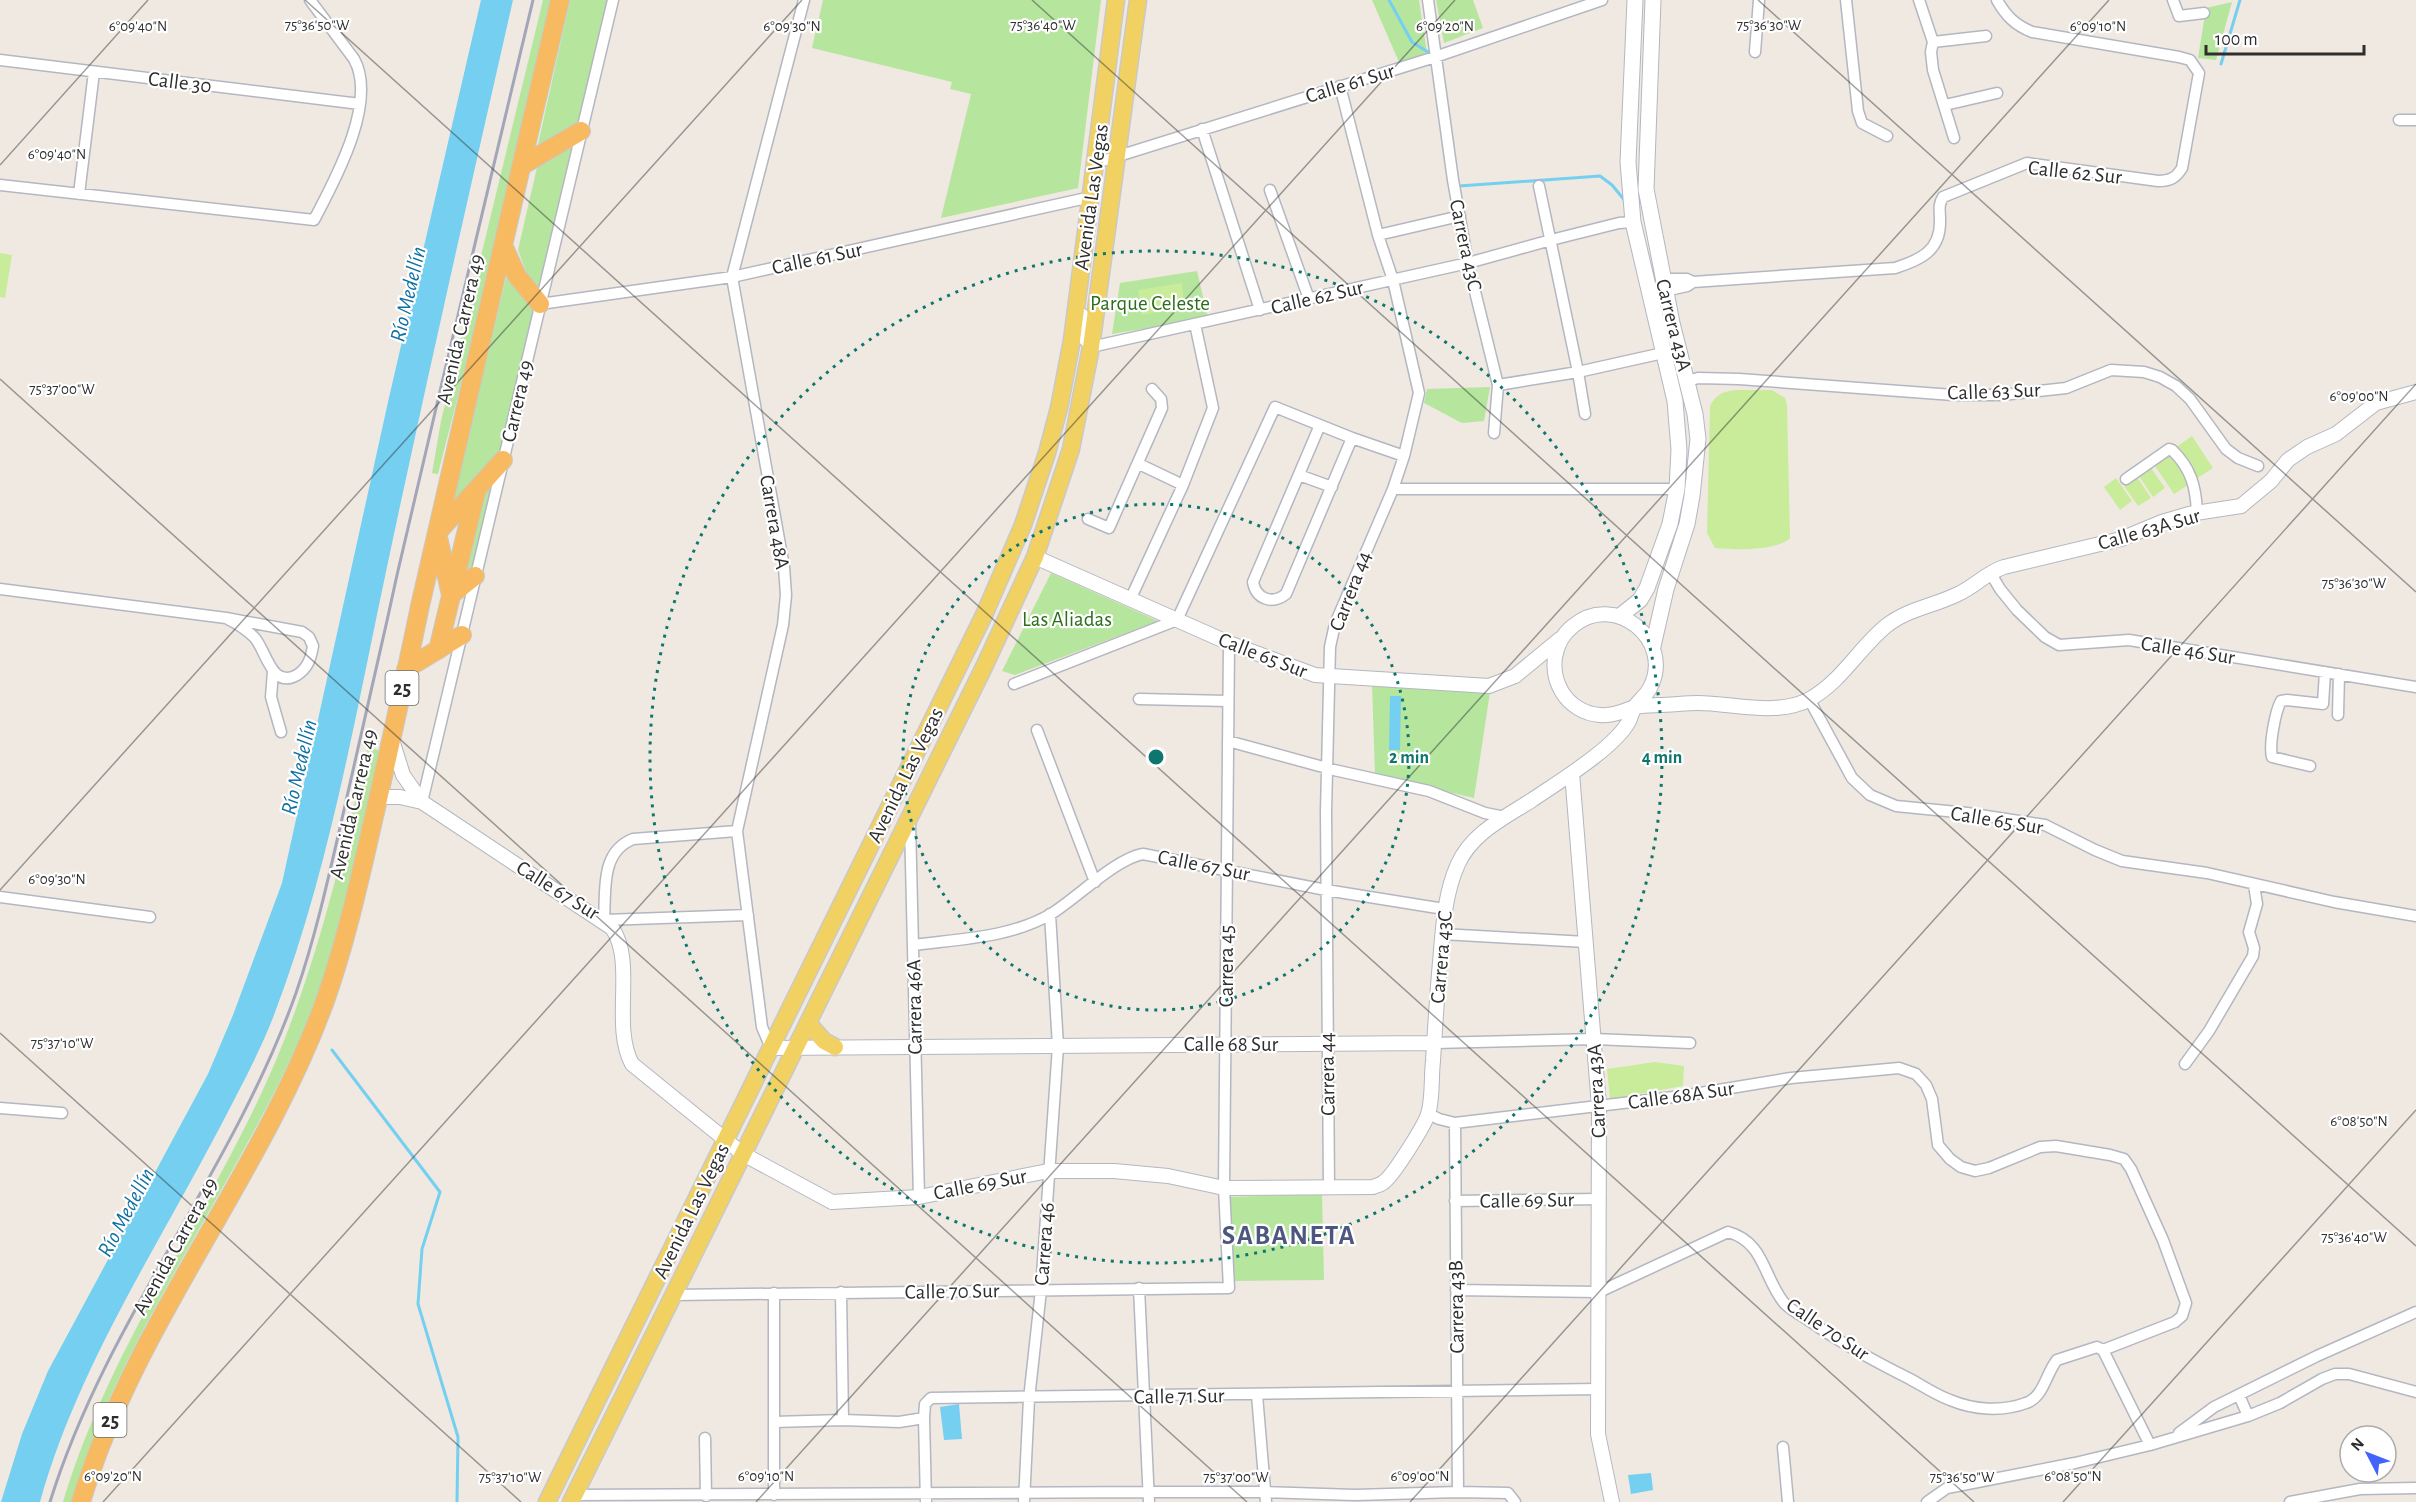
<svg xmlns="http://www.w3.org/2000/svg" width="2416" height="1502" viewBox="0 0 2416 1502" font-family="'Alegreya Sans',sans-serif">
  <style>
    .green { fill: #b6e59e }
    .pitch { fill: #c9ec9a }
    .water { fill: #75cff0 }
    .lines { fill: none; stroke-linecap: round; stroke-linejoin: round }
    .stream { stroke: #75cff0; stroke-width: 3 }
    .minor-casing { stroke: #b4b7c1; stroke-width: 13 }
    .tertiary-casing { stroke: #b4b7c1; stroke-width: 16 }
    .secondary-casing { stroke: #b4b7c1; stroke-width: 17 }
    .primary-casing { stroke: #c9c9c9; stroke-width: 19 }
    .trunk-casing { stroke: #c9c9c9; stroke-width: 20 }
    .minor { stroke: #fff; stroke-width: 10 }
    .tertiary { stroke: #fff; stroke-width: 14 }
    .secondary { stroke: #fff; stroke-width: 15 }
    .primary { stroke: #f2d163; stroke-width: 16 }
    .trunk { stroke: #f8ba60; stroke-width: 18 }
    .rail { stroke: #a3a6b8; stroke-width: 3 }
    .ticks { fill: none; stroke: #2e2e2e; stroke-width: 1.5; stroke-opacity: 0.45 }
    .ring { fill: none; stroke: #0f766e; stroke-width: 3; stroke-dasharray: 3 6 }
    .labels { text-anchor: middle; stroke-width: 4.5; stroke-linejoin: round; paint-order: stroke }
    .shield { fill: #fff; stroke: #6d6d6d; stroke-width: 1.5 }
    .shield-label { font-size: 20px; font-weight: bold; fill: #2e2e2e }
    .street-label { font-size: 21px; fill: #2e2e2e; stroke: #fff }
    .park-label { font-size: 21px; fill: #2c6e1b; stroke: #fff }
    .water-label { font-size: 22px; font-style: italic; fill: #0d6fa3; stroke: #fff }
    .district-label { font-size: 27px; font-weight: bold; letter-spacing: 1.5px; fill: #4d5680; stroke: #fff }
    .ticks-label { font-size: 15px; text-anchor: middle; fill: #2e2e2e; stroke: #fff; stroke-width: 4.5; stroke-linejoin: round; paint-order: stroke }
    .centre { fill: #0f766e; stroke: #fff; stroke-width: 3 }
    .ring-label { font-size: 18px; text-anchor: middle; font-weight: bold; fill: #0f766e; stroke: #fff; stroke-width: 4.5; stroke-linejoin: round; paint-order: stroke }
  </style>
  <rect width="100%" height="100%" fill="#efe9e1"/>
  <path class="green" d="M 543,0 L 552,0 L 479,313 L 438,474 L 432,473 L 441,421 Z
    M 570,0 L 607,0 L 579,121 L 537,149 Z
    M 823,0 L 1101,0 L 1078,188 L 941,218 L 971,94 L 950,89 L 952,82 L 812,48 Z
    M 1372,0 L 1419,0 L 1427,53 L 1399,62 Z
    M 1436,0 L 1473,0 L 1483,28 L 1444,43 Z
    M 2232,2 L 2216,60 L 2198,58 L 2206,8 Z
    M 573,141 L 538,289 L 526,272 L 518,250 L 538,163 Z
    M 1197,271 L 1208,318 L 1112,334 L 1120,283 Z
    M 507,274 L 535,308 L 499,458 L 450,509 Z
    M 1490,387 L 1484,421 L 1462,423 L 1424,403 L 1427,389 Z
    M 496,481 L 476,566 L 463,576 L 481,496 Z
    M 1051,573 L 1158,621 L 1015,675 L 1002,671 Z
    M 1372,684 L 1490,692 L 1474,798 L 1375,775 Z
    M 368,748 L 379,750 C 357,850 339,953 296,1047 C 241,1168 164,1278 109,1400 C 94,1433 83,1468 72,1502 L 63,1502 C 104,1364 186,1246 249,1119 C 309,1000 337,876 368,748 Z
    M 1322,1194 L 1324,1280 L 1233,1281 L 1229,1197 Z"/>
  <path class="pitch" d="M 0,253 L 12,255 L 5,298 L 0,297 Z
    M 1182,283 L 1184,306 L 1142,315 L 1138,290 Z
    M 1735,390 L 1772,390 L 1785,398 L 1787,405 L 1790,538 C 1778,551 1733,550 1715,548 L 1707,533 L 1710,406 C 1717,394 1722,392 1735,390 Z
    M 2192,436 L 2213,468 L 2196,479 L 2175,448 Z
    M 2170,451 L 2191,483 L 2174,494 L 2153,463 Z
    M 2149,465 L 2165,488 L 2153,497 L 2137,473 Z
    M 2135,474 L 2151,498 L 2138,506 L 2122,483 Z
    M 2116,478 L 2132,501 L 2120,510 L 2104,487 Z
    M 1655,1062 L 1684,1066 L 1683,1086 L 1610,1099 L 1607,1069 Z"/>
  <path class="water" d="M 481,0 L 513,0 C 470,189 427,378 387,567 C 355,717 329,871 274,1015 C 259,1054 238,1092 219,1129 C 155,1251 77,1369 40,1502 L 1,1502 L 22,1434 L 48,1371 L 208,1074 L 233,1015 L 282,883 L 388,402 Z
    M 1390,696 L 1401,696 L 1400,750 L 1389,750 Z
    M 959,1404 L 962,1439 L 944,1440 L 940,1407 Z
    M 1651,1473 L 1653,1490 L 1631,1494 L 1628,1475 Z"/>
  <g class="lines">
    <path class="stream" d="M 1389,0 L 1412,42 L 1428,52
      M 2221,64 L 2240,0
      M 1459,186 L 1600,176 L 1612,185 L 1626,202
      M 332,1050 L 440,1192 L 422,1249 L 418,1304 L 458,1437 L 457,1502"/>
    <defs>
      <path id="minor" d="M 1428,0 L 1453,180 L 1468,263 L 1498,385 L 1494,433
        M 1846,0 L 1858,111 L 1862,123 L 1887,136
        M 1919,0 L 1933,42 L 1931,52 L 1933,70 L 1954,138
        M 2173,0 L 2179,16 L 2204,13
        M 1933,42 L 1986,36
        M 1755,52 L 1759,0
        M 0,60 L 360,104
        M 1945,105 L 1997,93
        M 2399,120 L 2416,120
        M 1202,129 L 1260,310
        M 1096,163 L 1435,57 L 1602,0
        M 0,185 L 314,220 C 335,180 378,102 354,59 L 310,0
        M 1539,186 L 1578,372 L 1585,414
        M 1270,190 L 1309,299
        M 79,194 L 94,72
        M 1378,235 L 1460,216
        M 1662,279 L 1687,279 L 1693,282 L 1895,268 C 1920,260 1941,251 1940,220 C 1940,210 1938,205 1943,197 L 2027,163 L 2158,181 C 2170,181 2176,178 2182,168 L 2199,73 L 2190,60 L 2179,57 L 2032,32 C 2015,25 2006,16 1997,0
        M 1665,291 L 1687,286 L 1693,282
        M 540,304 L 732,277 L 1091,197
        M 1083,314 L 1084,340 L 1091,347 L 1468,263 L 1551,240 L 1619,223 L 1633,222
        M 1688,381 L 1698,378 L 1739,379 L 1953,395 L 2002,395 L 2066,388 L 2111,370 L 2144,372 L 2160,377 L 2176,386 L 2190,399 L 2226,449 L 2238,458 L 2258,466
        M 1498,385 L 1578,372 L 1663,353
        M 1320,425 L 1253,582 C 1256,599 1272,605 1286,594 L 1352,438
        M 1139,464 L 1183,485
        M 1299,475 L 1332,487
        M 2126,479 L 2169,449 L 2172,450 C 2191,468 2196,487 2197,513
        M 1393,489 L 1677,489
        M 1088,519 L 1109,528 L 1162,408 L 1161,399 L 1152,389
        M 1990,572 L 2000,589 L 2017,610 L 2045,637 L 2059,645 L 2129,640 L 2416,687
        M 0,589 L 226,618
        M 1130,600 L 1183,485 L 1213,408 L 1195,324
        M 226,618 L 302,632 L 309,637 L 313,646 C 311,658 308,668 297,675 C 271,690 266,649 254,637 C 246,629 236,623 226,618 Z
        M 273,672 L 271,697 L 281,732
        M 1014,684 L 1177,620 L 1275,407 L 1352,438 L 1404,456
        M 1139,699 L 1228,701
        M 1809,699 L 1852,778 L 1870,795 L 1896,806 L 1967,813 L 2045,825 L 2095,850 L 2122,861 L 2207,873 L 2334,902 L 2416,916
        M 2338,715 L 2339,674
        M 1037,730 L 1095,882
        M 1228,741 L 1334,770 L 1429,791 L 1485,813 L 1505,817
        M 2310,766 L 2272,757 C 2269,745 2275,712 2281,701 L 2287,700 L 2323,704 L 2325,672
        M 422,802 L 613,0
        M 910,822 L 919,1197
        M 737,831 L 633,839 C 600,852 606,891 604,920 L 748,915
        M 0,897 L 150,917
        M 1442,934 L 1586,942
        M 913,945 C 959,939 1010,938 1051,914 C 1077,898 1115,859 1143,854 L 1326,890 L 1444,909
        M 1434,1043 L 1594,1039 L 1690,1043
        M 771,1048 L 762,1027 L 737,831 L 783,625 L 786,595 L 784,567 L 732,277 L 804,0
        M 2185,1064 L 2209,1031 L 2253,956 L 2254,948 L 2249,932 L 2257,904 L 2254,885
        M 0,1108 L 62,1113
        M 1429,1114 L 1439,1119 L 1455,1123 L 1682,1096 L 1791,1078 L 1899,1068 L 1916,1074 L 1926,1085 L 1932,1099 L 1938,1145 L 1950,1159 L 1961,1167 L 1975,1171 L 1989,1168 L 2040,1147 L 2056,1146 L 2110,1155 L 2124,1159 L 2131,1169 L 2163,1240 L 2186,1303 L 2182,1316 L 2175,1322 L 2103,1350
        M 1455,1123 L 1458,1492
        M 1329,1188 L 1326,812 L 1330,647 L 1335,624 L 1393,489 L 1404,456 L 1419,393 L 1393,280 L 1378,235 L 1340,86
        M 1455,1201 L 1600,1199
        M 1139,1288 L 1149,1502
        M 1456,1290 L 1599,1292 L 1728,1232 C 1765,1242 1763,1278 1785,1304 C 1792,1311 1803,1316 1811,1322 C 1842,1344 1876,1362 1910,1379 C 1923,1386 1936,1395 1950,1400 C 1974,1410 2002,1412 2026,1403 C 2044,1397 2046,1373 2057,1360 L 2097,1347 L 2103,1350 L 2150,1445
        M 841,1292 L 843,1420
        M 774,1293 L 774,1495
        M 674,1295 L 1229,1288 L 1224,1188 L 1229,643
        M 1257,1395 L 1266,1502
        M 2239,1395 L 2248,1416
        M 774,1422 L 843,1420 L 899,1422 L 924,1418
        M 2179,1433 L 2214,1407 L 2317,1356 L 2416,1312
        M 705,1438 L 706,1496
        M 1783,1447 L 1788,1502
        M 574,1495 L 1149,1492 L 1266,1492 L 1355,1495 L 1458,1492 L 1508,1493 L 1515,1502
        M 926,1502 L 924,1418 L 925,1404 L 931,1398 L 1599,1389
        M 1024,1502 L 1029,1399 L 1041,1290 L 1058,1046 L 1050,914
        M 1927,1502 L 1947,1488 L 2075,1463 L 2150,1445 L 2248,1416 L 2280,1403 L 2322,1379 L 2335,1374 L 2349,1374 L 2416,1392
        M 2290,1502 L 2360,1489 L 2416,1488"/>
      <path id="tertiary" d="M 1035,557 L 1229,643 L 1315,675 L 1489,686 L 1515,676 L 1560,639
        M 392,740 L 403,775 L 422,802 L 612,928 C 636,962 611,1025 632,1064 L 743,1154 L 832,1202 L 919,1197 L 1048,1171 L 1114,1171 L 1168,1176 L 1224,1188 L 1373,1187 C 1378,1185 1381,1185 1385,1181 C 1394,1174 1425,1125 1428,1114 C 1433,1099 1431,1078 1433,1061 C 1435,1028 1437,995 1440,962 C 1443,929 1444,895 1458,864 C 1472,833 1504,818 1532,800 C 1557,783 1616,747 1629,721 C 1631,717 1632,712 1634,708 C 1638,701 1646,696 1650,688 C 1675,640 1614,591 1573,626 C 1553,642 1549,670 1562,692 C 1570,705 1584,714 1600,715 C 1612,716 1621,712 1632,708 C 1640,705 1650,706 1658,705 C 1671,705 1685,703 1698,703 C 1733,703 1777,717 1810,699 C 1842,681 1858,649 1886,626 C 1907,609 1934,606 1958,594 C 1975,586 1986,573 2004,567 L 2121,539 L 2162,522 L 2189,514 L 2241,506 L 2271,481 L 2288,460 L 2307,447 L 2336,434 L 2376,403 L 2416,392
        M 1572,773 L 1599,1106 L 1598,1434 L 1612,1502
        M 378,797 L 400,797 L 422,802
        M 771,1048 L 1434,1043"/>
      <path id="secondary" d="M 1620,616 L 1640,600 L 1647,588 L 1670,524 L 1677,489 L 1679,450 L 1675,401 L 1633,222 L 1628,162 L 1635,0
        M 1653,646 L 1666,589 L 1687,524 L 1692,496 L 1698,439 L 1695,414 L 1672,323 L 1646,189 L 1653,0"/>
      <path id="primary" d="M 808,1023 L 824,1041 L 835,1047
        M 547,1502 L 984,615 L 1023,525 L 1047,453 L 1059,408 L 1072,340 L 1116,0
        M 571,1502 L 983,669 L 1035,557 L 1071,449 L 1091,347 L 1138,0"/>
      <path id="trunk" d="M 521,166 L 581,131
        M 503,245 L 517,276 L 540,304
        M 475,576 L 451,595 L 437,533 L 503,460
        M 438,650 L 476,492
        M 406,669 L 462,635
        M 81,1502 C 135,1322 261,1177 325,1001 C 347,939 361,873 376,808 C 391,741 406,674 420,606 C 465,404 513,202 560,0"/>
    </defs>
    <use href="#minor" class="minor-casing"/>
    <use href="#tertiary" class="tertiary-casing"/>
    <use href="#secondary" class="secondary-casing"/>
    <use href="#primary" class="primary-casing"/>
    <use href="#trunk" class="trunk-casing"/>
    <use href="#minor" class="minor"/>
    <use href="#tertiary" class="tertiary"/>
    <use href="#secondary" class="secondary"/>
    <use href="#primary" class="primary"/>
    <use href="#trunk" class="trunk"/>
    <path class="rail" d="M 50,1502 C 106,1321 233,1171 296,993 C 315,938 328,880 341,823 C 360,741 379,658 397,575 C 441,383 488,192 533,0"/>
  </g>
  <path class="ticks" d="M 305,0 L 1974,1502M 1032,0 L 2416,1246M 1758,0 L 2416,592M 0,165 L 148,0M 0,379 L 1247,1502M 0,890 L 802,0M 0,1033 L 521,1502M 103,1502 L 1455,0M 756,1502 L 2109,0M 1410,1502 L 2416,384M 2063,1502 L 2416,1110"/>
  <g class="ring">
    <circle cx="1156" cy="757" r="253"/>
    <circle cx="1156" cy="757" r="506"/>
  </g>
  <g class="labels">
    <g class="shield">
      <rect x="385.5" y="671" width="33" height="34" rx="4.5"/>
      <rect x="93.5" y="1403" width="33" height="34" rx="4.5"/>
    </g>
    <g class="shield-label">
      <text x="402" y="695">25</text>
      <text x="110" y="1427">25</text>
    </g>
    <g class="street-label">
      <text transform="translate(180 82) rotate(7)" y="7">Calle 30</text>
      <text transform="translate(1350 83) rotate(-17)" y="7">Calle 61 Sur</text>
      <text transform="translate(2075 172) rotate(6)" y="7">Calle 62 Sur</text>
      <text transform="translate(1091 197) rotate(-82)" y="7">Avenida Las Vegas</text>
      <text transform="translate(1466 245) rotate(78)" y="7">Carrera 43C</text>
      <text transform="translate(817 258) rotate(-12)" y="7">Calle 61 Sur</text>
      <text transform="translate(1317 297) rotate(-13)" y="7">Calle 62 Sur</text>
      <text transform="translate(1674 325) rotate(76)" y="7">Carrera 43A</text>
      <text transform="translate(460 329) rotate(-77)" y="7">Avenida Carrera 49</text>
      <text transform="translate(1994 391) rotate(-2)" y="7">Calle 63 Sur</text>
      <text transform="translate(517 401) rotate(-77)" y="7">Carrera 49</text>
      <text transform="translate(775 522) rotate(80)" y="7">Carrera 48A</text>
      <text transform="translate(2149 529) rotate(-16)" y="7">Calle 63A Sur</text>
      <text transform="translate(1350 591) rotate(-69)" y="7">Carrera 44</text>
      <text transform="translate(2188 650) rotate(9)" y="7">Calle 46 Sur</text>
      <text transform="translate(1263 655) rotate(21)" y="7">Calle 65 Sur</text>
      <text transform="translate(905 775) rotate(-64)" y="7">Avenida Las Vegas</text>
      <text transform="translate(353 804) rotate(-77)" y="7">Avenida Carrera 49</text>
      <text transform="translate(1997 820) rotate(9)" y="7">Calle 65 Sur</text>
      <text transform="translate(1204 865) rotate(11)" y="7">Calle 67 Sur</text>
      <text transform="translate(558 890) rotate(32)" y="7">Calle 67 Sur</text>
      <text transform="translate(1441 957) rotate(-85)" y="7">Carrera 43C</text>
      <text transform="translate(1226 966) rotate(-90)" y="7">Carrera 45</text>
      <text transform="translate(914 1007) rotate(-91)" y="7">Carrera 46A</text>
      <text x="1231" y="1051">Calle 68 Sur</text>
      <text transform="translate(1327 1074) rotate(-91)" y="7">Carrera 44</text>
      <text transform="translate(1596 1091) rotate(-93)" y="7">Carrera 43A</text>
      <text transform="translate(1681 1095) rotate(-8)" y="7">Calle 68A Sur</text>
      <text transform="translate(980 1184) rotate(-11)" y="7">Calle 69 Sur</text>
      <text transform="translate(1527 1200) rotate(-1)" y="7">Calle 69 Sur</text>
      <text transform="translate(691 1211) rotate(-64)" y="7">Avenida Las Vegas</text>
      <text transform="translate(1044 1244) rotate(-86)" y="7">Carrera 46</text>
      <text transform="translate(175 1246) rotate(-61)" y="7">Avenida Carrera 49</text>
      <text transform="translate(952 1291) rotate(-1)" y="7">Calle 70 Sur</text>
      <text transform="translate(1456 1307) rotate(-91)" y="7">Carrera 43B</text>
      <text transform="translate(1828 1329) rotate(34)" y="7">Calle 70 Sur</text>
      <text transform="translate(1179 1396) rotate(-1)" y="7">Calle 71 Sur</text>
    </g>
    <g class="park-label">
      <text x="1150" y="310">Parque Celeste</text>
      <text x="1067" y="626">Las Aliadas</text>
    </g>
    <g class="water-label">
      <text transform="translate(407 294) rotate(-77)" y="8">Río Medellín</text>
      <text transform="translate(298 767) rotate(-77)" y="8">Río Medellín</text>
      <text transform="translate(125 1212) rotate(-62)" y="8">Río Medellín</text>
    </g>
    <g class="district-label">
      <text x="1289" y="1244">SABANETA</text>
    </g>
  </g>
  <g class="ticks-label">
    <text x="317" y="30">75°36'50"W</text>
    <text x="1043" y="30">75°36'40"W</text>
    <text x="1769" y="30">75°36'30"W</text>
    <text x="138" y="31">6°09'40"N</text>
    <text x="792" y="31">6°09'30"N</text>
    <text x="1445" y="31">6°09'20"N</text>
    <text x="2098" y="31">6°09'10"N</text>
    <text x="57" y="159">6°09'40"N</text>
    <text x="62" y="394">75°37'00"W</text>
    <text x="2359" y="401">6°09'00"N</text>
    <text x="2354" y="588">75°36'30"W</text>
    <text x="57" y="884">6°09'30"N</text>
    <text x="62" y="1048">75°37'10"W</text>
    <text x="2359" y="1126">6°08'50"N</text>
    <text x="2354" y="1242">75°36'40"W</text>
    <text x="113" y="1481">6°09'20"N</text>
    <text x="766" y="1481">6°09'10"N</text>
    <text x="1420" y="1481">6°09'00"N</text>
    <text x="2073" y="1481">6°08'50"N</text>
    <text x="510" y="1482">75°37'10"W</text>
    <text x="1236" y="1482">75°37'00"W</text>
    <text x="1962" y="1482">75°36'50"W</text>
  </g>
  <circle cx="1156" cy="757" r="9" class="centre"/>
  <g class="ring-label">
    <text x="1409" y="763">2 min</text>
    <text x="1662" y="763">4 min</text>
  </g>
  <g transform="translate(2368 1454) rotate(312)"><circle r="28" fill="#ffffff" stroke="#ababab" stroke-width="1.5"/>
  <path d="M0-4.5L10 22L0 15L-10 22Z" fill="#4264fb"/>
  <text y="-9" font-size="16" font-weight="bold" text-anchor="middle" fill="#2e2e2e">N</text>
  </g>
  <path d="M2206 45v9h158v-9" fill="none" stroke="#2e2e2e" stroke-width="3"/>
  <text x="2215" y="45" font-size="18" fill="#2e2e2e" stroke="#ffffff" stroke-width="4.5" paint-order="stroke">100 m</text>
</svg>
